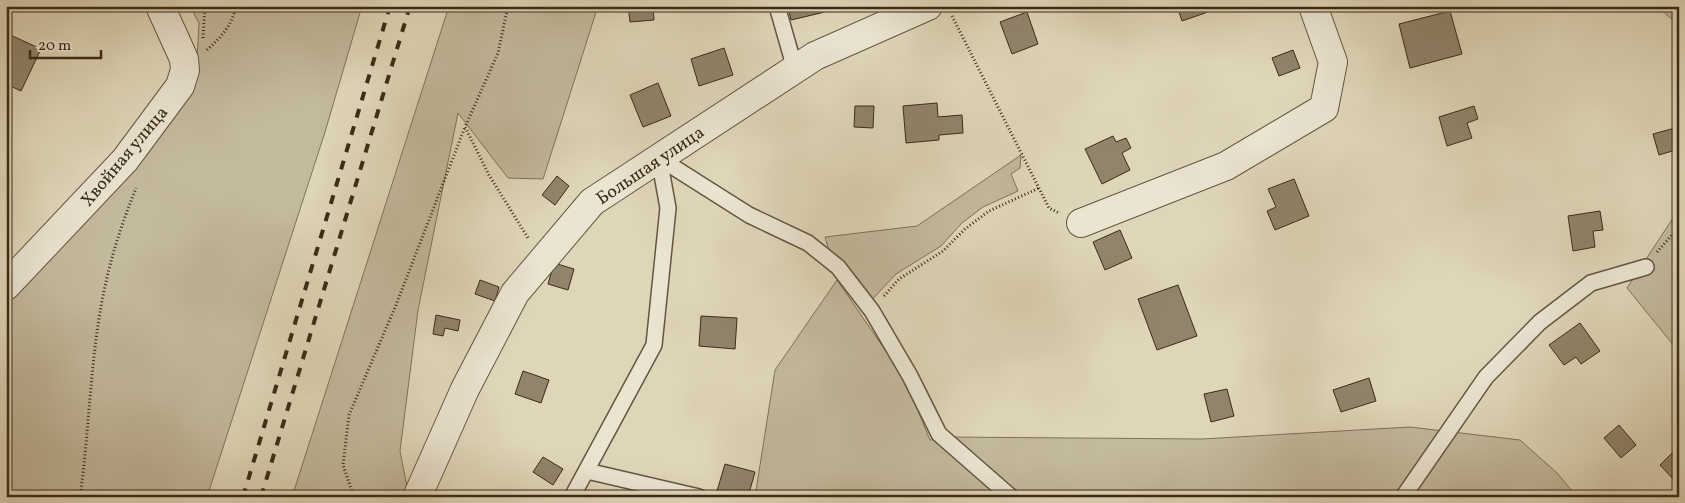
<svg xmlns="http://www.w3.org/2000/svg" width="1685" height="503" viewBox="0 0 1685 503" font-family="Vollkorn,serif">
  <style>
    .green { fill: #c3b99d; stroke: #7f725b }
    .building { fill: #90846c; stroke: #3b2b19 }
    .lines { fill: none; stroke-linecap: round; stroke-linejoin: round }
    .lane-casing { stroke: #645641; stroke-width: 18 }
    .street-casing { stroke: #645641; stroke-width: 30 }
    .path { stroke: #3b2b19; stroke-width: 3; stroke-dasharray: 1 2.5; stroke-linecap: butt }
    .lane { stroke: #eae4d1; stroke-width: 15 }
    .street { stroke: #eae4d1; stroke-width: 28 }
    .rail { stroke: #3b2b19; stroke-width: 4; stroke-dasharray: 9 9; stroke-linecap: butt }
    .labels { text-anchor: middle; stroke-width: 4.5; stroke-linejoin: round; paint-order: stroke }
    .street-label { font-size: 18px; fill: #3b2b19; stroke: #eae4d1 }
  </style>
  <rect width="100%" height="100%" fill="#dfd6b8"/>
  <filter id="stains"><feTurbulence type="fractalNoise" baseFrequency=".004" numOctaves="4"/><feColorMatrix values="0 0 0 0 .2 0 0 0 0 .09 0 0 0 0 .02 0 0 0 .5 -.17"/></filter>
  <radialGradient id="worn" r=".72"><stop offset=".6" stop-color="#630" stop-opacity="0"/><stop offset="1" stop-color="#630" stop-opacity=".3"/></radialGradient>
  <path class="green" d="M 190,6 L 362,6 L 325,132 L 207,497 L 6,497 L 6,304 L 150,144 L 197,60 L 199,23 Z
    M 449,6 L 598,6 L 543,179 L 508,178 L 458,113 L 418,310 L 400,451 L 409,497 L 292,497 Z
    M 1656,6 L 1679,6 L 1679,25 Z
    M 1021,155 L 1020,168 L 1011,174 L 1018,191 L 983,207 L 962,223 L 941,246 L 896,274 L 867,305 L 830,254 L 825,237 L 917,226 Z
    M 1679,209 L 1679,352 L 1627,288 Z
    M 837,280 L 905,379 L 930,440 L 949,437 L 1202,439 L 1410,427 L 1520,440 L 1557,473 L 1577,497 L 755,497 L 775,370 Z"/>
  <path class="building" d="M 628,6 L 653,6 L 654,20 L 630,22 Z
    M 788,6 L 823,6 L 825,12 L 791,20 Z
    M 1177,6 L 1206,6 L 1208,12 L 1182,21 Z
    M 1450,11 L 1462,54 L 1410,68 L 1399,24 Z
    M 1027,12 L 1038,44 L 1012,54 L 1000,22 Z
    M 6,33 L 41,49 L 21,91 L 6,84 Z
    M 724,48 L 733,75 L 699,86 L 691,59 Z
    M 1293,50 L 1300,68 L 1279,76 L 1272,58 Z
    M 658,83 L 671,116 L 643,127 L 630,95 Z
    M 937,103 L 938,117 L 962,115 L 963,133 L 939,135 L 939,140 L 906,143 L 903,106 Z
    M 855,106 L 874,106 L 873,128 L 854,127 Z
    M 1474,106 L 1478,119 L 1467,123 L 1472,138 L 1447,146 L 1439,117 Z
    M 1675,128 L 1679,149 L 1659,155 L 1653,134 Z
    M 1113,136 L 1116,142 L 1126,138 L 1131,148 L 1122,153 L 1130,170 L 1102,184 L 1085,149 Z
    M 557,176 L 569,186 L 555,205 L 542,195 Z
    M 1294,179 L 1309,216 L 1275,230 L 1267,211 L 1276,207 L 1268,189 Z
    M 1600,211 L 1603,230 L 1593,231 L 1595,247 L 1573,251 L 1568,216 Z
    M 1120,230 L 1132,258 L 1105,270 L 1093,242 Z
    M 554,263 L 574,269 L 568,290 L 548,284 Z
    M 480,280 L 499,287 L 495,301 L 475,294 Z
    M 1178,285 L 1197,336 L 1157,350 L 1138,299 Z
    M 436,315 L 460,320 L 458,331 L 445,328 L 443,336 L 433,334 Z
    M 701,316 L 737,318 L 735,349 L 699,346 Z
    M 1580,323 L 1600,351 L 1581,364 L 1576,357 L 1564,365 L 1549,345 Z
    M 523,371 L 549,380 L 541,403 L 515,394 Z
    M 1369,378 L 1376,401 L 1341,412 L 1333,390 Z
    M 1227,389 L 1234,416 L 1211,422 L 1204,394 Z
    M 1619,425 L 1636,445 L 1621,458 L 1604,438 Z
    M 1674,451 L 1679,456 L 1679,478 L 1675,481 L 1660,465 Z
    M 543,457 L 563,469 L 553,485 L 533,472 Z
    M 725,464 L 755,472 L 748,497 L 738,497 L 717,491 Z"/>
  <g class="lines">
    <defs>
      <path id="lane" d="M 777,6 L 795,69
        M 659,158 L 749,215 L 808,243 L 838,267 L 872,311 L 910,376 L 939,434 L 1011,497
        M 587,471 L 699,497
        M 572,497 L 654,345 L 668,208 L 659,158
        M 1403,497 L 1486,377 L 1540,322 L 1591,283 L 1646,267"/>
      <path id="street" d="M 1081,223 L 1226,166 L 1324,108 L 1333,62 L 1313,6
        M 6,286 L 125,160 L 180,86 L 185,70 L 184,59 L 160,6
        M 418,495 L 465,389 L 515,293 L 592,202 L 815,56 L 928,6"/>
    </defs>
    <use href="#lane" class="lane-casing"/>
    <use href="#street" class="street-casing"/>
    <path class="path" d="M 508,6 L 498,53 L 465,127 L 489,175 L 528,238
      M 952,16 L 1049,208 L 1059,213
      M 203,38 L 205,6
      M 207,50 C 221,37 232,26 236,6
      M 1657,252 L 1679,227
      M 884,296 L 899,279 L 943,251 L 965,229 L 989,211 L 1039,188
      M 80,497 C 90,426 90,352 106,282 C 113,250 124,218 136,188
      M 354,497 L 343,465 L 349,415 L 396,305 L 465,127"/>
    <use href="#lane" class="lane"/>
    <use href="#street" class="street"/>
    <path class="rail" d="M 243,497 L 390,6
      M 261,497 L 410,6"/>
  </g>
  <g class="labels">
    <g class="street-label">
      <text transform="translate(124 156) rotate(-50)" y="6">Хвойная улица</text>
      <text transform="translate(650 165) rotate(-34)" y="6">Большая улица</text>
    </g>
  </g>
  <rect width="1685" height="503" fill="none" stroke="#dfd6b8" stroke-width="25"/>
  <rect x="8" y="8" width="1670" height="488" fill="none" stroke="#3b2b19" stroke-width="2.5"/>
  <rect x="12" y="12" width="1660" height="478" fill="none" stroke="#3b2b19"/>
  <path d="M30 50v8h71v-8" fill="none" stroke="#3b2b19" stroke-width="2.5"/>
  <text x="38" y="50" font-size="15" fill="#3b2b19" stroke="#eae4d1" stroke-width="4" paint-order="stroke">20 m</text>
  <rect width="100%" height="100%" filter="url(#stains)"/>
  <rect width="100%" height="100%" fill="url(#worn)"/>
</svg>
